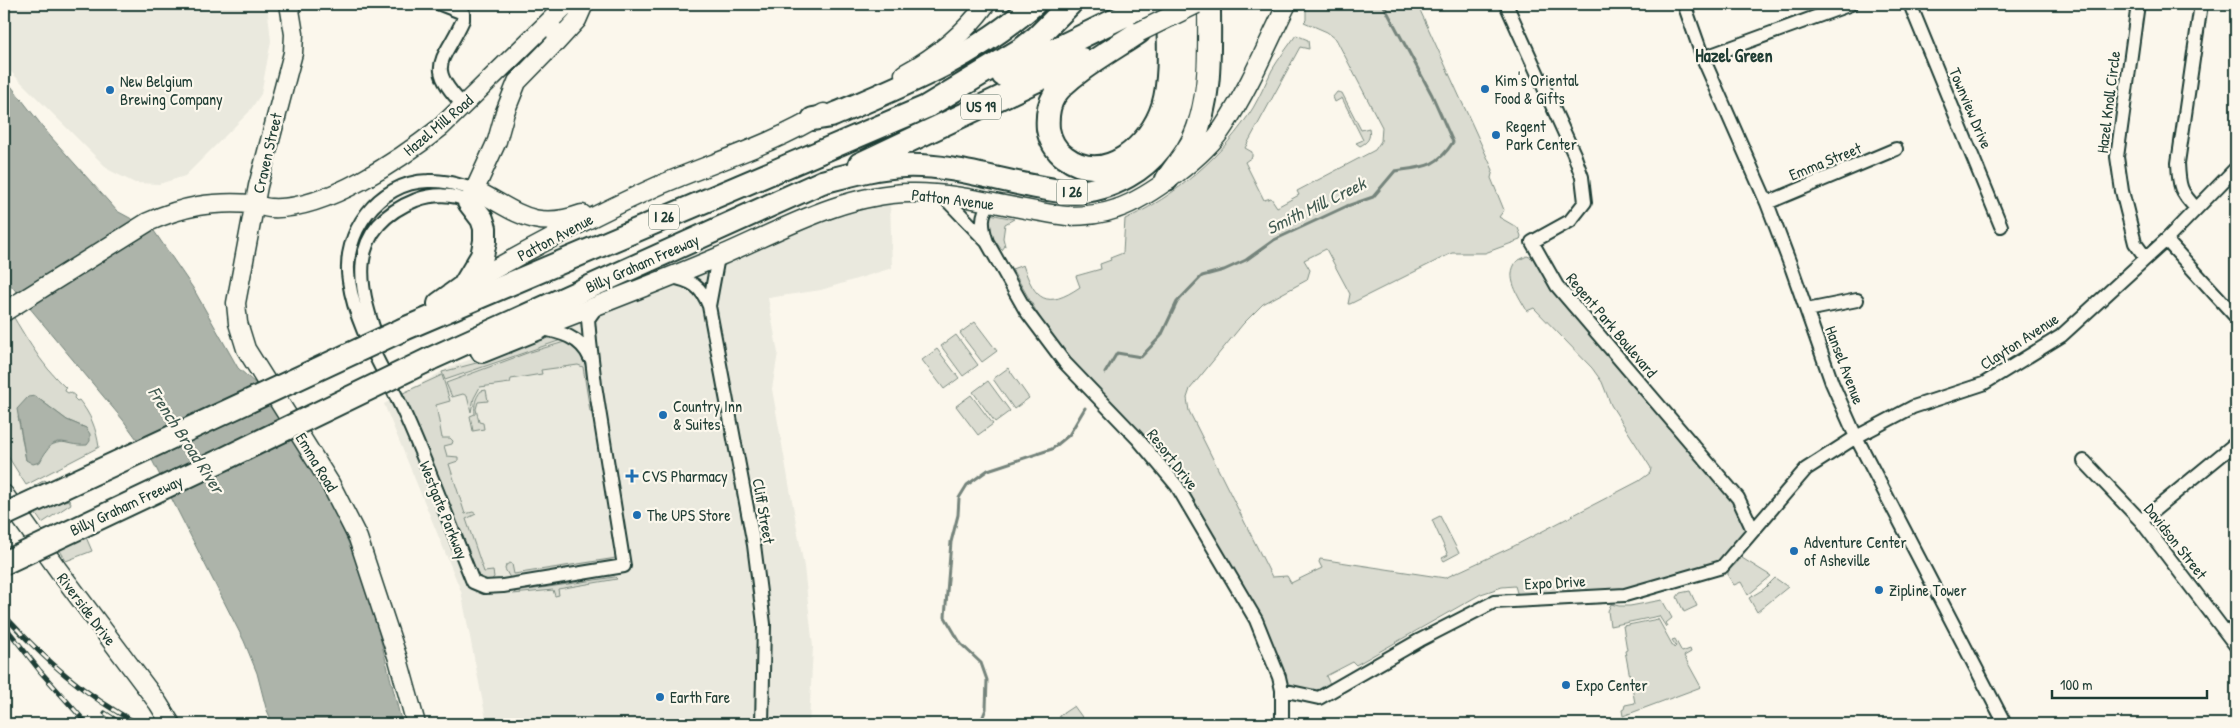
<svg xmlns="http://www.w3.org/2000/svg" width="2240" height="728" viewBox="0 0 2240 728" font-family="'Patrick Hand',sans-serif">
  <style>
    .built { fill: #eae9de }
    .green { fill: #dbdcd1; stroke: #7d8c82; fill-rule: evenodd }
    .water { fill: #adb4aa; stroke: #74847b }
    .lines { fill: none; stroke-linecap: round; stroke-linejoin: round }
    .stream { stroke: #74847b; stroke-width: 3 }
    .street-casing { stroke: #1f3d34; stroke-width: 16 }
    .secondary-casing { stroke: #1f3d34; stroke-width: 21 }
    .highway-casing { stroke: #1f3d34; stroke-width: 26 }
    .street { stroke: #fbf7ec; stroke-width: 12 }
    .secondary { stroke: #fbf7ec; stroke-width: 18 }
    .highway { stroke: #fbf7ec; stroke-width: 22 }
    .rail-casing { stroke: #1f3d34; stroke-width: 5 }
    .rail { stroke: #fbf7ec; stroke-width: 3; stroke-dasharray: 9; stroke-linecap: butt }
    .primary-bridge-casing { stroke: #1f3d34; stroke-width: 22; stroke-linecap: butt }
    .highway-bridge-casing { stroke: #1f3d34; stroke-width: 26; stroke-linecap: butt }
    .primary-bridge { stroke: #fbf7ec; stroke-width: 19 }
    .highway-bridge { stroke: #fbf7ec; stroke-width: 22 }
    .poi-dot { fill: #1f6fb2; stroke: #fbf7ec; stroke-width: 2 }
    .labels { text-anchor: middle; stroke-width: 4.5; stroke-linejoin: round; paint-order: stroke }
    .shield { fill: #fbf7ec; stroke: #61756b; stroke-width: 1 }
    .shield-label { font-size: 15px; font-weight: bold; fill: #1f3d34 }
    .poi-label { font-size: 16px; fill: #1f3d34; stroke: #fbf7ec; text-anchor: start }
    .street-label { font-size: 16px; fill: #1f3d34; stroke: #fbf7ec }
    .neighbourhood-label { font-size: 18px; font-weight: bold; fill: #1f3d34; stroke: #fbf7ec }
    .water-label { font-size: 18px; font-style: italic; fill: #425b52; stroke: #fbf7ec }
  </style>
  <rect width="100%" height="100%" fill="#fbf7ec"/>
  <filter id="ink" filterUnits="userSpaceOnUse"><feTurbulence type="fractalNoise" baseFrequency=".02" numOctaves="2"/><feDisplacementMap in="SourceGraphic" scale="10" xChannelSelector="R" yChannelSelector="G"/><feConvolveMatrix kernelMatrix="1 2 1 2 8 2 1 2 1" color-interpolation-filters="sRGB"/></filter>
  <g filter="url(#ink)">
    <path class="built" d="M 4,4 L 267,4 L 271,41 L 261,94 L 249,112 L 185,176 L 159,184 L 135,183 L 109,170 L 4,65 Z
      M 890,199 L 892,268 L 821,290 L 768,298 L 778,353 L 772,389 L 804,567 L 813,647 L 809,724 L 487,724 L 461,591 L 384,404 L 450,367 L 617,305 L 811,221 Z"/>
    <path class="green" d="M 1306,4 L 1412,4 L 1419,8 L 1493,170 L 1491,178 L 1504,210 L 1499,217 L 1518,228 L 1521,236 L 1520,240 L 1485,253 L 1452,253 L 1350,304 L 1348,304 L 1350,294 L 1326,249 L 1304,260 L 1310,270 L 1307,280 L 1263,304 L 1243,324 L 1190,389 L 1187,398 L 1189,411 L 1272,577 L 1287,576 L 1291,583 L 1322,568 L 1319,562 L 1320,559 L 1445,578 L 1514,546 L 1639,481 L 1650,473 L 1651,468 L 1611,405 L 1602,382 L 1592,368 L 1534,308 L 1527,311 C 1519,296 1504,277 1517,261 L 1527,256 L 1535,259 L 1734,501 L 1741,517 L 1745,533 L 1725,556 L 1708,566 L 1626,591 L 1518,596 L 1515,586 L 1502,587 L 1481,594 L 1356,665 L 1353,662 L 1326,676 L 1331,686 L 1323,693 L 1287,684 L 1228,565 L 1181,480 L 1137,431 L 1076,368 L 1043,323 L 1012,269 L 1023,265 C 1035,300 1046,310 1080,287 L 1076,276 L 1101,269 L 1100,264 L 1111,260 L 1110,258 L 1123,253 L 1125,219 C 1174,198 1225,154 1253,108 C 1260,96 1266,82 1272,70 C 1279,58 1288,47 1296,35 L 1308,40 L 1309,49 L 1300,47 L 1245,148 L 1252,152 L 1252,157 L 1245,162 L 1264,200 L 1271,198 L 1277,207 L 1299,195 L 1297,191 L 1375,150 L 1381,141 L 1382,127 L 1336,39 L 1327,32 L 1304,22 L 1306,20 Z
      M 1337,92 L 1342,93 L 1361,130 L 1369,128 C 1371,138 1368,142 1360,146 L 1356,143 L 1363,140 L 1342,98 L 1335,102 L 1333,97 Z
      M 990,214 L 1014,219 L 1005,224 L 1003,238 L 1005,246 L 1002,250 C 994,240 984,227 990,214 Z
      M 4,301 C 21,329 41,366 66,388 L 65,391 L 68,393 L 70,392 L 75,396 L 74,398 L 77,401 L 79,400 C 91,415 96,428 99,447 L 26,485 L 4,450 ZM 35,396 L 67,420 L 86,428 L 72,443 C 55,438 41,452 26,460 L 18,417 Z
      M 975,322 L 997,351 L 982,362 L 960,333 Z
      M 956,335 L 978,365 L 963,376 L 941,346 Z
      M 554,337 L 564,339 L 445,380 L 442,372 L 484,361 L 534,341 Z
      M 568,341 C 590,358 590,386 593,412 L 590,411 L 583,367 L 578,365 L 541,370 L 542,374 L 511,379 L 510,383 L 480,387 L 474,398 L 471,412 L 467,396 L 463,394 L 452,397 L 446,383 L 527,353 Z
      M 937,349 L 959,378 L 944,389 L 922,360 Z
      M 1008,368 L 1029,398 L 1014,409 L 993,379 Z
      M 442,375 L 450,401 L 436,405 L 442,438 L 450,438 L 453,441 L 452,444 L 444,446 L 447,456 L 458,457 L 458,461 L 449,464 L 465,514 L 473,512 L 476,514 L 466,519 L 484,572 L 493,571 L 494,577 L 490,582 L 478,583 L 417,434 L 403,393 Z
      M 988,381 L 1010,411 L 995,422 L 973,392 Z
      M 486,390 L 488,401 L 478,402 L 476,409 L 479,422 L 483,423 L 484,429 L 473,431 L 470,416 L 475,414 C 474,405 475,398 481,391 Z
      M 971,395 L 993,424 L 978,435 L 956,406 Z
      M 58,477 L 60,481 L 53,488 L 60,502 L 69,500 L 71,504 L 42,523 L 24,497 L 29,490 L 30,491 L 36,488 L 34,486 L 45,480 L 47,482 Z
      M 1440,516 L 1459,553 L 1444,561 L 1442,558 L 1448,555 L 1432,520 Z
      M 80,523 L 92,551 L 66,561 L 52,536 Z
      M 616,558 L 615,561 L 514,580 L 510,578 L 505,569 L 506,565 L 510,563 L 512,564 L 514,574 Z
      M 1742,558 L 1771,576 L 1748,595 L 1741,582 L 1734,585 L 1728,576 L 1728,571 Z
      M 615,577 L 617,579 L 558,589 L 559,595 L 555,596 L 553,590 L 513,594 L 515,592 Z
      M 1775,578 L 1788,587 L 1757,612 L 1749,598 L 1764,589 Z
      M 1690,591 L 1697,606 L 1684,612 L 1677,597 L 1680,593 Z
      M 1662,600 L 1672,618 L 1666,623 L 1668,626 L 1666,627 L 1659,616 L 1610,626 L 1608,611 L 1611,604 L 1619,606 L 1630,606 Z
      M 1658,619 L 1674,648 L 1676,646 L 1672,640 L 1675,639 L 1682,652 L 1690,649 L 1691,652 L 1684,656 L 1701,687 L 1623,716 L 1622,710 L 1624,709 L 1625,705 L 1635,703 L 1625,651 L 1627,650 L 1623,626 Z
      M 1074,706 L 1087,724 L 1065,724 L 1059,716 Z"/>
    <path class="water" d="M 4,77 L 50,136 L 117,211 L 154,231 L 193,288 L 238,368 L 273,399 L 329,499 L 353,553 L 372,606 L 402,724 L 273,724 L 266,708 L 257,673 L 244,641 L 152,460 L 123,420 L 4,277 Z
      M 35,396 L 67,420 L 86,428 L 90,434 L 90,441 L 87,445 C 61,447 57,429 40,462 L 33,464 L 26,460 L 17,409 L 28,397 Z"/>
    <g class="lines">
      <path class="stream" d="M 1105,373 L 1117,353 L 1141,357 L 1161,336 L 1177,302 L 1202,276 L 1224,270 L 1246,260 L 1274,240 L 1347,206 L 1373,197 L 1395,171 C 1423,167 1437,168 1453,142 L 1432,95 L 1383,4
        M 980,724 L 986,709 L 987,680 L 981,663 L 961,644 L 945,617 L 951,542 L 958,515 L 959,498 L 967,485 L 988,470 L 1052,449 L 1069,435 L 1085,408"/>
      <defs>
        <path id="street" d="M 440,4 L 463,13 L 463,20 C 444,62 424,65 464,106
          M 1506,4 L 1574,154 L 1582,177 L 1585,202 L 1570,221 L 1532,242 L 1557,286 L 1738,498 L 1753,530
          M 1684,4 L 1703,58 L 1767,203 L 1792,269 L 1832,383 L 1856,437 L 2005,724
          M 1910,4 L 2001,226
          M 2138,4 L 2117,157 L 2122,191 L 2135,243 L 2146,258
          M 1703,58 L 1851,4
          M 473,189 C 458,185 444,180 428,181 C 378,182 341,234 349,281 C 356,330 386,372 406,417 C 430,471 451,527 473,582 L 485,587 L 503,586 L 624,566 L 595,385 L 590,342 L 588,319 L 598,305
          M 941,194 L 987,242 C 982,227 980,215 990,203
          M 1767,203 L 1896,149
          M 2196,208 C 2180,192 2179,186 2178,163 L 2201,4
          M 2166,240 L 2236,317
          M 987,242 L 1026,311 L 1065,363 L 1137,438 L 1177,486 L 1256,620 L 1279,677 L 1282,690 L 1282,724
          M 671,277 C 691,280 702,287 709,306 L 754,545 L 764,624 L 762,724
          M 709,306 L 718,257
          M 1807,310 L 1857,300
          M 539,328 C 560,332 581,337 590,358
          M 380,346 C 357,288 345,228 416,200 C 433,194 453,193 469,202
          M 2084,461 L 2141,521 L 2236,646
          M 2141,521 L 2236,443
          M 1282,690 L 1319,698 L 1420,640 L 1494,602 L 1625,595 L 1722,567 L 1806,469 L 1856,437 L 1913,407 L 1983,384 L 2061,336 L 2166,240 L 2236,168"/>
        <path id="secondary" d="M 289,4 L 294,34 L 293,53 L 258,186 L 236,303 L 238,323 L 246,349 L 330,483 L 358,538 L 398,659 L 416,724
          M 555,44 L 577,20 L 584,4
          M 904,74 C 935,57 965,33 986,4
          M 473,189 C 516,210 532,232 582,214
          M 469,202 L 497,141 L 505,112 L 517,82 L 557,41 L 556,33 L 548,23
          M 464,286 C 528,250 593,215 660,185 C 714,162 774,144 824,113
          M 4,312 L 148,222 C 184,206 212,201 252,204 C 259,205 265,208 271,208 C 325,211 401,159 441,127 L 567,4
          M 539,328 C 599,305 659,282 718,257 C 779,231 842,194 910,193 C 963,192 1015,210 1067,216 C 1084,216 1100,215 1116,209 C 1149,198 1206,155 1224,126 C 1249,88 1267,45 1287,4
          M 4,494 L 59,571 L 158,703 L 171,724"/>
        <path id="highway" d="M 1139,32 C 1116,48 1068,74 1054,96 C 1048,106 1047,117 1048,129 C 1050,140 1056,151 1065,157 C 1105,187 1151,145 1163,106 C 1172,76 1168,35 1168,4
          M 1003,75 L 1148,4
          M 813,119 L 831,116 C 904,85 975,57 1034,4
          M 860,164 L 1082,59
          M 1167,179 C 1175,167 1186,154 1193,141 C 1212,98 1209,49 1209,4
          M 439,304 L 464,286 L 482,256 L 485,241 L 485,228 L 482,219 L 469,202
          M 404,329 L 926,107 L 1022,49 L 1037,37 L 1070,4
          M 482,351 L 539,328
          M 430,359 L 822,182 C 849,175 877,167 904,166 C 958,164 1010,185 1062,191 C 1086,194 1107,188 1128,176 C 1194,138 1185,70 1186,4"/>
      </defs>
      <use href="#street" class="street-casing"/>
      <use href="#secondary" class="secondary-casing"/>
      <use href="#highway" class="highway-casing"/>
      <use href="#street" class="street"/>
      <use href="#secondary" class="secondary"/>
      <use href="#highway" class="highway"/>
      <defs>
        <path id="rail" d="M 4,615 C 46,661 83,694 138,724
          M 4,625 L 40,671 L 87,724
          M 105,713 L 122,724"/>
      </defs>
      <use href="#rail" class="rail-casing"/>
      <use href="#rail" class="rail"/>
      <defs>
        <path id="primary-bridge" d="M 1139,32 L 1196,4"/>
        <path id="highway-bridge" d="M 4,515 L 404,329
          M 4,563 L 226,458 L 430,359"/>
      </defs>
      <use href="#primary-bridge" class="primary-bridge-casing"/>
      <use href="#highway-bridge" class="highway-bridge-casing"/>
      <use href="#primary-bridge" class="primary-bridge"/>
      <use href="#highway-bridge" class="highway-bridge"/>
    </g>
  </g>
  <g class="poi-dot">
    <circle cx="1485" cy="89" r="5"/>
    <circle cx="110" cy="90" r="5"/>
    <circle cx="1496" cy="135" r="5"/>
    <circle cx="663" cy="415" r="5"/>
    <path d="M629.5 468.5h5v5h5v5h-5v5h-5v-5h-5v-5h5z"/>
    <circle cx="637" cy="515" r="5"/>
    <circle cx="1794" cy="551" r="5"/>
    <circle cx="1879" cy="590" r="5"/>
    <circle cx="1566" cy="685" r="5"/>
    <circle cx="660" cy="697" r="5"/>
  </g>
  <g class="labels">
    <g class="shield">
      <rect x="961" y="94.5" width="40" height="25" rx="4"/>
      <rect x="1057" y="179.5" width="30" height="25" rx="4"/>
      <rect x="649" y="204.5" width="30" height="25" rx="4"/>
    </g>
    <g class="shield-label">
      <text x="981" y="112">US 19</text>
      <text x="1072" y="197">I 26</text>
      <text x="664" y="222">I 26</text>
    </g>
    <g class="poi-label">
      <text x="1495" y="86">Kim's Oriental<tspan x="1495" dy="18">Food &amp; Gifts</tspan></text>
      <text x="120" y="87">New Belgium<tspan x="120" dy="18">Brewing Company</tspan></text>
      <text x="1506" y="132">Regent<tspan x="1506" dy="18">Park Center</tspan></text>
      <text x="673" y="412">Country Inn<tspan x="673" dy="18">&amp; Suites</tspan></text>
      <text x="642" y="482">CVS Pharmacy</text>
      <text x="647" y="521">The UPS Store</text>
      <text x="1804" y="548">Adventure Center<tspan x="1804" dy="18">of Asheville</tspan></text>
      <text x="1889" y="596">Zipline Tower</text>
      <text x="1576" y="691">Expo Center</text>
      <text x="670" y="703">Earth Fare</text>
    </g>
    <g class="street-label">
      <text transform="translate(2108 102) rotate(-83)" y="6">Hazel Knoll Circle</text>
      <text transform="translate(1971 108) rotate(67)" y="6">Townview Drive</text>
      <text transform="translate(438 125) rotate(-40)" y="6">Hazel Mill Road</text>
      <text transform="translate(267 153) rotate(-77)" y="6">Craven Street</text>
      <text transform="translate(1825 161) rotate(-22)" y="6">Emma Street</text>
      <text transform="translate(953 199) rotate(7)" y="6">Patton Avenue</text>
      <text transform="translate(555 237) rotate(-28)" y="6">Patton Avenue</text>
      <text transform="translate(642 263) rotate(-24)" y="6">Billy Graham Freeway</text>
      <text transform="translate(1612 325) rotate(50)" y="6">Regent Park Boulevard</text>
      <text transform="translate(2019 341) rotate(-33)" y="6">Clayton Avenue</text>
      <text transform="translate(1845 365) rotate(69)" y="6">Hansel Avenue</text>
      <text transform="translate(1173 459) rotate(52)" y="6">Resort Drive</text>
      <text transform="translate(317 462) rotate(59)" y="6">Emma Road</text>
      <text transform="translate(126 505) rotate(-25)" y="6">Billy Graham Freeway</text>
      <text transform="translate(444 510) rotate(68)" y="6">Westgate Parkway</text>
      <text transform="translate(764 511) rotate(80)" y="6">Cliff Street</text>
      <text transform="translate(2176 541) rotate(52)" y="6">Davidson Street</text>
      <text transform="translate(1555 582) rotate(-3)" y="6">Expo Drive</text>
      <text transform="translate(87 609) rotate(53)" y="6">Riverside Drive</text>
    </g>
    <g class="neighbourhood-label">
      <text x="1734" y="62">Hazel Green</text>
    </g>
    <g class="water-label">
      <text transform="translate(1316 206) rotate(-26)" y="6">Smith Mill Creek</text>
      <text transform="translate(186 440) rotate(57)" y="6">French Broad River</text>
    </g>
  </g>
  <rect width="2240" height="728" fill="none" stroke="#fbf7ec" stroke-width="20"/>
  <rect x="10" y="10" width="2220" height="708" fill="none" stroke="#1f3d34" stroke-width="2" filter="url(#ink)"/>
  <path d="M2052 690v8h155v-8" fill="none" stroke="#1f3d34" stroke-width="2.5"/>
  <text x="2060" y="690" font-size="15" fill="#1f3d34" stroke="#fbf7ec" stroke-width="4" paint-order="stroke">100 m</text>
</svg>
